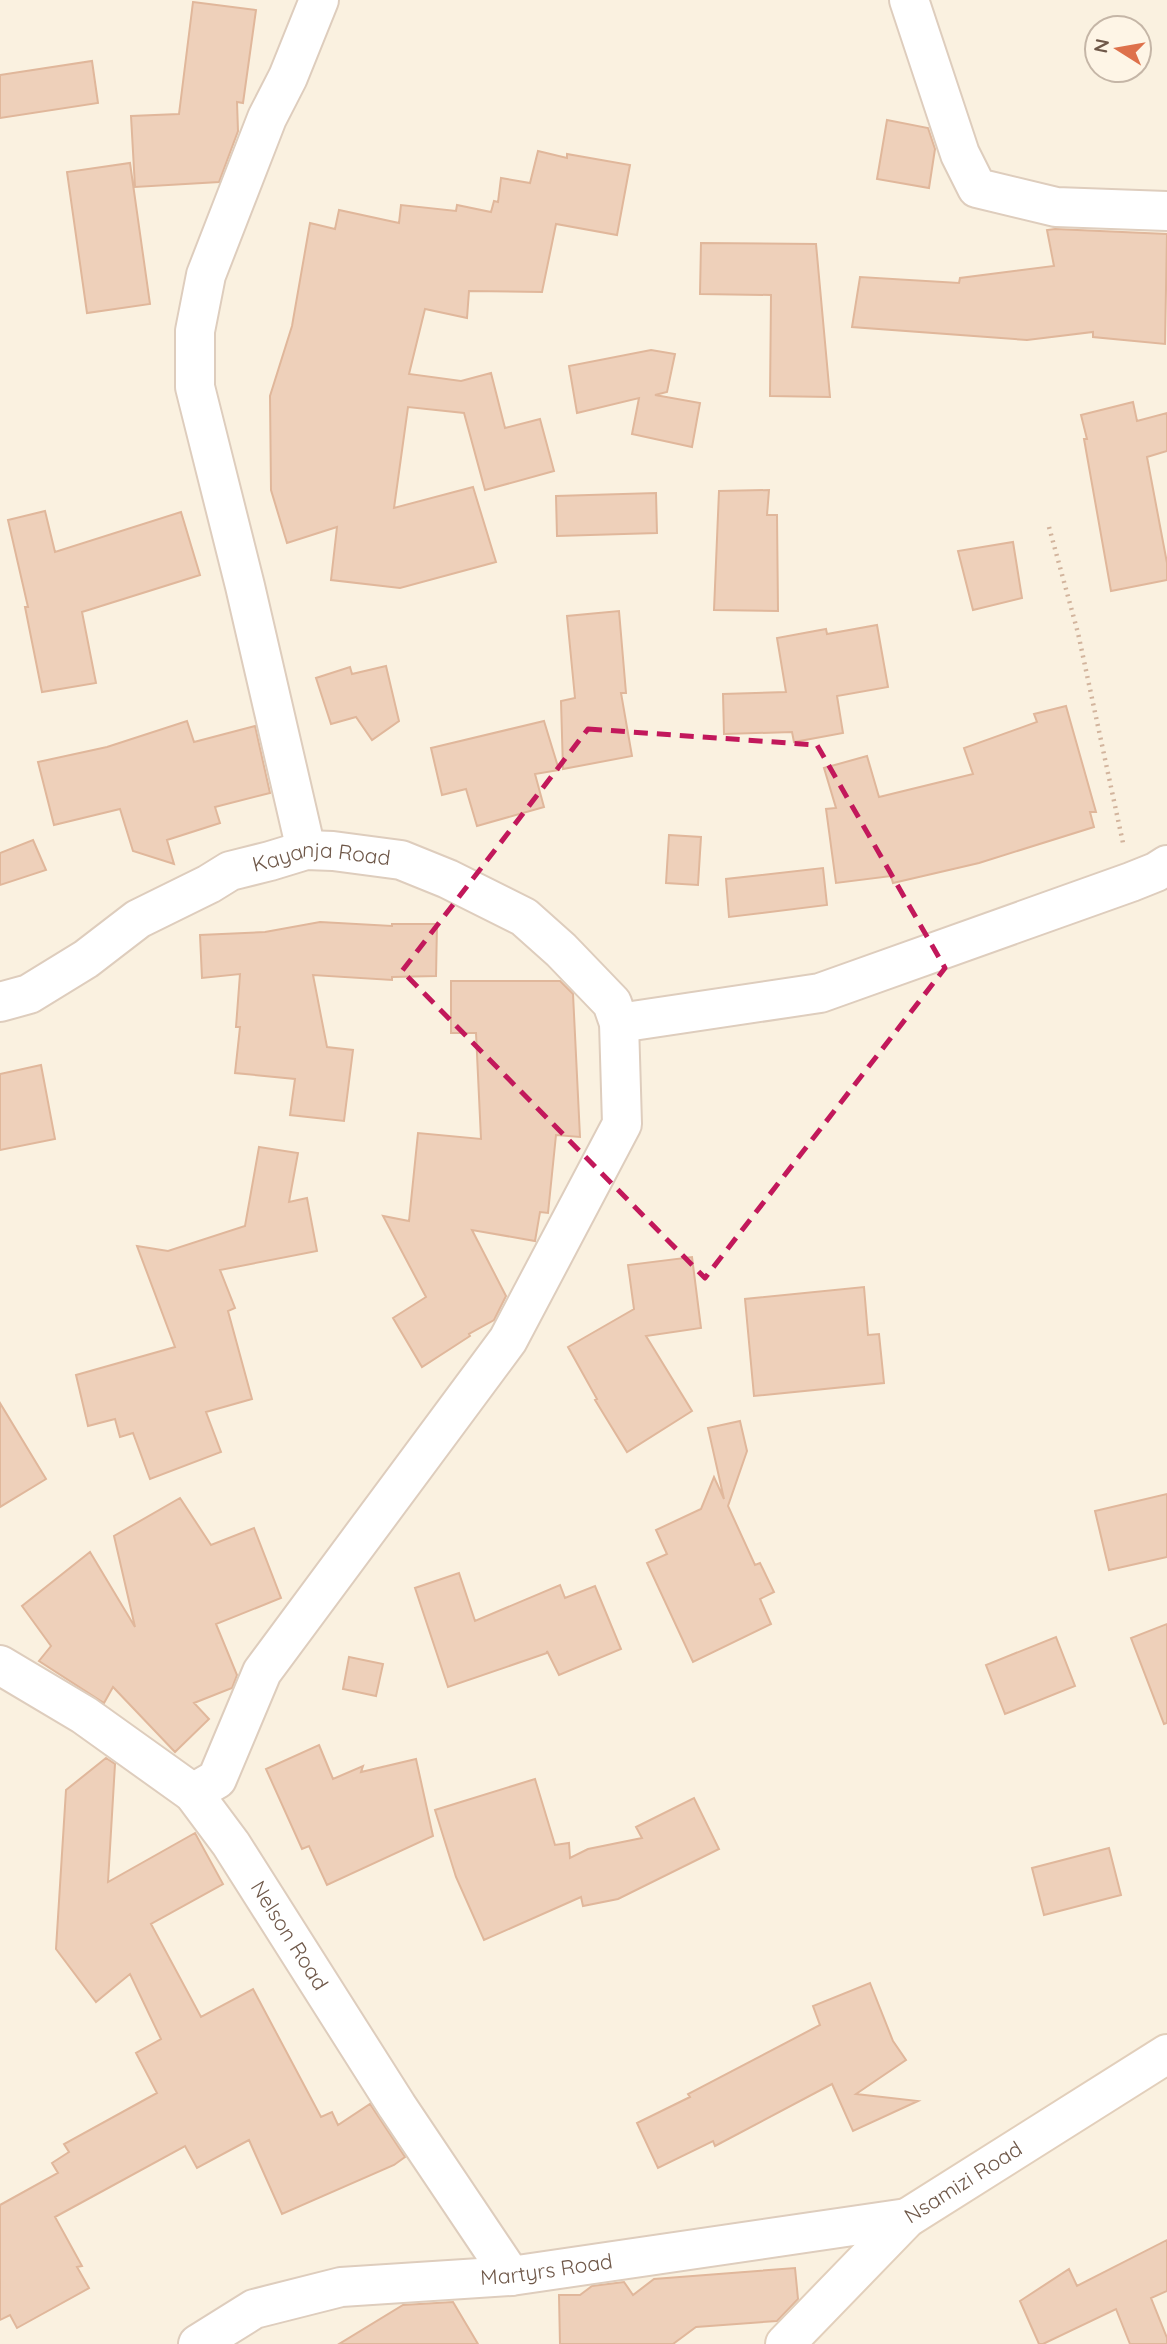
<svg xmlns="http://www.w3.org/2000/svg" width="1167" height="2344" viewBox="0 0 1167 2344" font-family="Quicksand,sans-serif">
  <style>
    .building { fill: #eed0ba; stroke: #e0b79b; stroke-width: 2 }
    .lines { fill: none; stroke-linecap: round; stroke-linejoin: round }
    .street-casing { stroke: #decdbd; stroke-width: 42 }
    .secondary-casing { stroke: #e2cfbb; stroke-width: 42 }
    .path { stroke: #d2b49d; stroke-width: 4.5; stroke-dasharray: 2 5; stroke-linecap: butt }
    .street { stroke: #fff; stroke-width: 38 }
    .secondary { stroke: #fff; stroke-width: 38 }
    .marked { fill: none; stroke: #c2185b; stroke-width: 5; stroke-dasharray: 14 9; stroke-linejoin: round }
    .labels { text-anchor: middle; stroke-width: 5; stroke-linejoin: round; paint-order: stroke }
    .street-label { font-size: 21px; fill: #6f5849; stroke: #fef5e6 }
  </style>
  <rect width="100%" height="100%" fill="#faf1e0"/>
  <path class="building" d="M 193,2 L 256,10 L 243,103 L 237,102 L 238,131 L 219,182 L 135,187 L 131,116 L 179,114 Z
    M 92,61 L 98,103 L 0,118 L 0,75 Z
    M 887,120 L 928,128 L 935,149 L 929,188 L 877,179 Z
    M 538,151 L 567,158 L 567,154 L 630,165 L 617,235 L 556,224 L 542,292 L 469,291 L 467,318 L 425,309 L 409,374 L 461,381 L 491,373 L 505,428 L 540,419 L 554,471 L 485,490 L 464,413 L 408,407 L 394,508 L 473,487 L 496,562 L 400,588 L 331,580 L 337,527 L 287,543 L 271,490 L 270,396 L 292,326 L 310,223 L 335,229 L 339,210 L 399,223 L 401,205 L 456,211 L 457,205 L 491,212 L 494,201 L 498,202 L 501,178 L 530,183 Z
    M 130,163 L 150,304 L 87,313 L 67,172 Z
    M 1055,229 L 1167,234 L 1165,344 L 1093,337 L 1093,332 L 1027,340 L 852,327 L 860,277 L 959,283 L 960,278 L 1054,266 L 1047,230 Z
    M 701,243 L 816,244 L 830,397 L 770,396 L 771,295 L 700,294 Z
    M 651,350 L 675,354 L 667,392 L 655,395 L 700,403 L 692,447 L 632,434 L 639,398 L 577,413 L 569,366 Z
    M 1133,402 L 1137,421 L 1167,413 L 1167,451 L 1147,457 L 1167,563 L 1167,580 L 1111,591 L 1084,439 L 1087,439 L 1081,415 Z
    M 769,490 L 767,515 L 777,515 L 778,611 L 714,610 L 719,491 Z
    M 656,493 L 657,533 L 557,536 L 556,496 Z
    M 45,511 L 55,552 L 181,512 L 200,575 L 82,612 L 96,683 L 42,692 L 25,607 L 28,607 L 8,520 Z
    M 1013,542 L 1022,598 L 973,610 L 958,551 Z
    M 619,611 L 626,693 L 621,693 L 632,756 L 563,769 L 561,701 L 575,698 L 567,616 Z
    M 877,625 L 888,687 L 837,696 L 843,733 L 794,742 L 792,732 L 724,734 L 723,694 L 786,692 L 777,638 L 826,629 L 827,634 Z
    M 386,666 L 399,721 L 372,740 L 356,717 L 331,724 L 316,678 L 350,667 L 352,674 Z
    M 1066,706 L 1096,812 L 1090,812 L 1094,827 L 979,863 L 893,883 L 891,876 L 836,883 L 826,809 L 836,808 L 824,768 L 867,756 L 879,797 L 973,774 L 964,748 L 1037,722 L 1034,714 Z
    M 187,721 L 194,742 L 255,726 L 270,793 L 215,807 L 220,823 L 167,840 L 174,864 L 133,851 L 120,809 L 54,825 L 38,762 L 107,747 Z
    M 544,721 L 559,770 L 535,774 L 544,807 L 477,826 L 466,789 L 442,795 L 431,748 Z
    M 669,835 L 701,837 L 698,885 L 666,883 Z
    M 33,840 L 46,870 L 0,885 L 0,853 Z
    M 823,868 L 827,905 L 729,917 L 726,879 Z
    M 320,922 L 392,926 L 392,924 L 437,924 L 436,976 L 392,977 L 392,980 L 313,975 L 327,1047 L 353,1050 L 344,1121 L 290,1115 L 295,1079 L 235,1073 L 240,1027 L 236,1027 L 240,974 L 202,978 L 200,935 L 265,932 Z
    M 451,981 L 560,981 L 573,994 L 580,1137 L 556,1135 L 548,1213 L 540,1212 L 535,1241 L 472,1230 L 506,1296 L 494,1320 L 469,1334 L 470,1336 L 422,1367 L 393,1318 L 426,1297 L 383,1216 L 409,1221 L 418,1133 L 481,1139 L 476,1033 L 451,1033 Z
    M 41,1065 L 55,1139 L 0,1150 L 0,1074 Z
    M 259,1147 L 298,1153 L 289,1202 L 307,1198 L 317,1251 L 220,1270 L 235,1308 L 228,1311 L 252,1399 L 206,1412 L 221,1452 L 150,1479 L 133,1433 L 120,1437 L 115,1419 L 88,1426 L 76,1375 L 175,1347 L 137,1246 L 168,1251 L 245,1226 Z
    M 692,1257 L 701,1328 L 646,1336 L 692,1411 L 627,1452 L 595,1400 L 597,1399 L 568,1347 L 634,1309 L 628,1265 Z
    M 864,1287 L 868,1335 L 879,1334 L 884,1383 L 754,1396 L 745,1299 Z
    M 0,1403 L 46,1479 L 0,1507 Z
    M 740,1421 L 747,1451 L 728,1506 L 755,1565 L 760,1563 L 774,1592 L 760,1599 L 771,1624 L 693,1662 L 647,1563 L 667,1554 L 656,1530 L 701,1509 L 714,1477 L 724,1499 L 708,1428 Z
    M 1167,1494 L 1167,1557 L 1109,1570 L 1095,1511 Z
    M 180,1498 L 211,1545 L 254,1528 L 281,1598 L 216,1624 L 237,1675 L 232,1688 L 194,1703 L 209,1719 L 175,1752 L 113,1687 L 104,1703 L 39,1661 L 51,1646 L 22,1606 L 90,1552 L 135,1627 L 114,1536 Z
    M 459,1573 L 475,1621 L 560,1585 L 565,1598 L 595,1586 L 621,1649 L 559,1675 L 547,1651 L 547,1653 L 448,1687 L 415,1588 Z
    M 1167,1624 L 1167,1723 L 1164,1724 L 1131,1638 Z
    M 1056,1637 L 1075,1686 L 1005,1714 L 986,1665 Z
    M 349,1657 L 383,1664 L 376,1696 L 343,1689 Z
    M 319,1745 L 333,1779 L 363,1766 L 361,1772 L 416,1759 L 433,1836 L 327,1885 L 309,1846 L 302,1849 L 266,1769 Z
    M 106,1758 L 115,1764 L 108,1882 L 195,1833 L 223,1884 L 151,1924 L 201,2017 L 253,1989 L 321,2117 L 332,2112 L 338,2125 L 370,2104 L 405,2157 L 394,2165 L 282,2214 L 249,2140 L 197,2168 L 185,2146 L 55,2217 L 82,2266 L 77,2267 L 89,2288 L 17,2328 L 10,2315 L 0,2320 L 0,2205 L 58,2173 L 52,2163 L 69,2152 L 64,2144 L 157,2093 L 136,2053 L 161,2039 L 130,1974 L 96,2002 L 56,1949 L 66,1790 Z
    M 535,1779 L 555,1845 L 569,1843 L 570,1858 L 588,1849 L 642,1838 L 636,1827 L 694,1798 L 719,1849 L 618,1899 L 583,1906 L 581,1897 L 484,1940 L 456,1877 L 435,1810 Z
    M 1109,1848 L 1121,1895 L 1044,1915 L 1032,1868 Z
    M 870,1983 L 893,2041 L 906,2060 L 856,2094 L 918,2101 L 853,2131 L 832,2084 L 715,2146 L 713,2141 L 658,2168 L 637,2123 L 690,2097 L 688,2094 L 820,2025 L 813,2006 Z
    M 1167,2240 L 1167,2291 L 1151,2298 L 1167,2338 L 1167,2344 L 1130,2344 L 1116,2309 L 1043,2344 L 1039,2344 L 1020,2301 L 1069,2269 L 1077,2286 Z
    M 795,2268 L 798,2299 L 777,2321 L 696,2327 L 673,2344 L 560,2344 L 559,2295 L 580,2295 L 592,2286 L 624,2282 L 633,2295 L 654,2279 Z
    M 453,2302 L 478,2344 L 339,2344 L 403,2305 Z"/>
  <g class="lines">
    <defs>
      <g id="street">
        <path d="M 909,0 L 960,154 L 977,188 L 1056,207 L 1167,211"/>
        <path d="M 306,850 L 245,586 L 195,387 L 195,331 L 206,275 L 267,118 L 288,77 L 319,0"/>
        <path id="s1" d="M 0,1002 L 29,994 L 86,959 L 138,919 L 209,884 L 230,871 L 270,861 L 306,850 L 333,851 L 401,860 L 448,879 L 524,917 L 561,950 L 612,1003 L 619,1023 L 622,1124 L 508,1340 L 262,1672 L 217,1779 L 193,1793"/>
        <path d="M 619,1023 L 820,993 L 1131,882 L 1156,872 L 1167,865"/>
        <path id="s2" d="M 0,1665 L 84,1715 L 193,1793 L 231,1844 L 397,2106 L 511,2276"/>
        <path id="s3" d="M 198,2344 L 254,2309 L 341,2287 L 511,2276 L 907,2218"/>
      </g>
      <g id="secondary">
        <path id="s4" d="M 785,2344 L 907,2218 L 1167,2054"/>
      </g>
    </defs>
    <use href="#street" class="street-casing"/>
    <use href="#secondary" class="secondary-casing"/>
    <path class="path" d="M 1049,527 L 1078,633 L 1123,843"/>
    <use href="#street" class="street"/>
    <use href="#secondary" class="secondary"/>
  </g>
  <path class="marked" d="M 588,729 L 817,745 L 945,968 L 705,1278 L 402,971 Z"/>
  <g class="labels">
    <g class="street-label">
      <text dy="7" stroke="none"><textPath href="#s1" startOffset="360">Kayanja Road</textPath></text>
      <text dy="7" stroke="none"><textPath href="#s2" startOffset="404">Nelson Road</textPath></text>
      <text dy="7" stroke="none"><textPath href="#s4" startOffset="242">Nsamizi Road</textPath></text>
      <text dy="7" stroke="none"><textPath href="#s3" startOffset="362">Martyrs Road</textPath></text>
    </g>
  </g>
  <g transform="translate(1118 49) rotate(281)"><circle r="33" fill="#fef5e6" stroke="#c5b6a7" stroke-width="2"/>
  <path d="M0-5L12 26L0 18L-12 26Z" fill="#de714b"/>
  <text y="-10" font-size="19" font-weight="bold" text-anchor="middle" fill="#6f5849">N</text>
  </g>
</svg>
